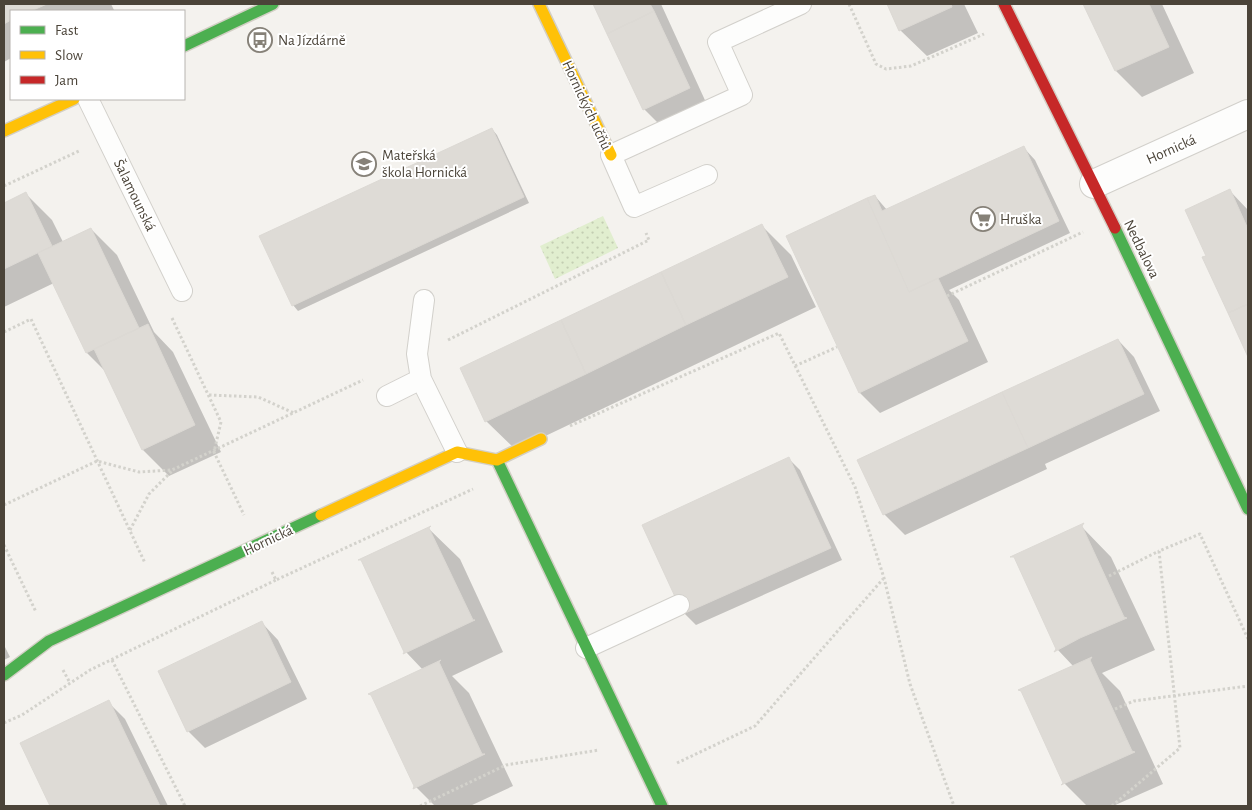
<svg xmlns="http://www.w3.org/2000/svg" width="1252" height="810" viewBox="0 0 1252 810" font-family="'Alegreya Sans',sans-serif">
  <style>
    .park { fill: url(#park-dots) }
    .shadow { fill: #0003 }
    .building { fill: #dedbd6; stroke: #dcd9d4 }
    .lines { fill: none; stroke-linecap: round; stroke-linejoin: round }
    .lane-casing { stroke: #d2d0cb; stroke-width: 22 }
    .street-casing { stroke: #d2d0cb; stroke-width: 30 }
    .fast-casing { stroke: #d3cfc5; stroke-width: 14 }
    .slow-casing { stroke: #d3cfc5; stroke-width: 14 }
    .jam-casing { stroke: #d3cfc5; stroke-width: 14 }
    .path { stroke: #d3d2cc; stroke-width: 3; stroke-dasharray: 2.5 2.5; stroke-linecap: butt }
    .lane { stroke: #fdfdfc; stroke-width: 20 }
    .street { stroke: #fdfdfc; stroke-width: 28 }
    .fast { stroke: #4caf50; stroke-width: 11 }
    .slow { stroke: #ffc107; stroke-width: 11 }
    .jam { stroke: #c62828; stroke-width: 11 }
    .labels { text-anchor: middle; stroke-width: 4; stroke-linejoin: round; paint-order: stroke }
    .poi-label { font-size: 15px; fill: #4b4439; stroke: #fff; text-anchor: start }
    .street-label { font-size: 15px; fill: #4b4439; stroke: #fff }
  </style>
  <defs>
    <pattern id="park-dots" width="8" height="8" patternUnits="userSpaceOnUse" patternTransform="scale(1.25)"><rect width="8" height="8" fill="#e1eecf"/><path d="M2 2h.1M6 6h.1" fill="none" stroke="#c3cdb2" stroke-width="1.8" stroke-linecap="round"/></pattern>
  </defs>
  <rect width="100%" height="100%" fill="#f4f2ee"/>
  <path class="park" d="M 603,216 L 618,248 L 555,279 L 540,246 Z"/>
  <path class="shadow" d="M 4,4 L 111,4 L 114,10 L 11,11 L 11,58 L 4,62 Z
    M 595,4 L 661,4 L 709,109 L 665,130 L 644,109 Z
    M 889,4 L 964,4 L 978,33 L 927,56 L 900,30 Z
    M 1085,4 L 1162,4 L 1194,73 L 1142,97 L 1116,71 Z
    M 492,129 L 497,135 L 529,203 L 298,311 L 293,305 Z
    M 1024,148 L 1035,160 L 1070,233 L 949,290 L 959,300 L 988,362 L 880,413 L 860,393 L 788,236 L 875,196 L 887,210 Z
    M 1230,191 L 1248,210 L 1248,354 L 1204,258 L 1207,256 Z
    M 26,194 L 52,220 L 63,242 L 91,229 L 117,255 L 154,332 L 173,352 L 221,452 L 169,476 L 143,450 L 106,372 L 87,353 L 54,283 L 4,307 L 4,204 Z
    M 762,226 L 791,255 L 816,307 L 516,450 L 486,421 Z
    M 1118,340 L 1134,357 L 1160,411 L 1045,464 L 1047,469 L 905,535 L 884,514 Z
    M 788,458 L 800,470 L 842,560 L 696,625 L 684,613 Z
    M 1081,526 L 1111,557 L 1155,650 L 1102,673 L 1120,691 L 1163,784 L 1113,806 L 1087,806 L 1064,783 L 1074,667 L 1058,650 L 1015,557 Z
    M 429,529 L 460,559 L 503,652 L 452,676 L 469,693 L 513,786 L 470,806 L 435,806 L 416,787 L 423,670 L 406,652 Z
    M 262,623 L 278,640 L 307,699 L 205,748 L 188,731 Z
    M 4,645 L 10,657 L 4,660 Z
    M 108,702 L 125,719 L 168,806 L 52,806 L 22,744 Z"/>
  <path class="building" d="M 4,4 L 47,4 L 31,11 L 11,11 L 11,20 L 4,24 Z
    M 593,4 L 650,4 L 654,11 L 607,34 Z
    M 887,4 L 951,4 L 952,7 L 899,31 Z
    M 1083,4 L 1149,4 L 1169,47 L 1115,71 Z
    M 654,11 L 690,88 L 643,110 L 607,34 Z
    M 492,128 L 524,197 L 292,306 L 259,236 Z
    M 1024,146 L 1059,221 L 909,292 L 867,198 L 875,195 L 882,211 Z
    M 1230,189 L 1248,229 L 1248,304 L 1228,313 L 1202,257 L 1206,256 L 1185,210 Z
    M 26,192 L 52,246 L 4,269 L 4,203 Z
    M 867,198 L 909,292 L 938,278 L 968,341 L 859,393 L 786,236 Z
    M 762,224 L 788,277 L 686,325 L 661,272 Z
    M 91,228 L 139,328 L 86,353 L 38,253 Z
    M 661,272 L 686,325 L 586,374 L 561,320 Z
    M 1248,304 L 1248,357 L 1228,313 Z
    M 561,320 L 586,374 L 485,422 L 460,368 Z
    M 148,324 L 195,425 L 142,450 L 94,349 Z
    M 1118,339 L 1144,394 L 1028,448 L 1002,392 Z
    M 1002,392 L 1028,448 L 883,515 L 857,460 Z
    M 789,457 L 831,548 L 683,614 L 642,525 Z
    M 1084,523 L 1082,526 L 1124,617 L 1127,618 L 1080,638 L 1054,652 L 1056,649 L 1014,557 L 1010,557 Z
    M 431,526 L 429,528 L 473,620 L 475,620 L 403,654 L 404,652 L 361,560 L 358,560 Z
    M 262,621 L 291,682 L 187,732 L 158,671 Z
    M 1092,657 L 1090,660 L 1132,751 L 1135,752 L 1061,785 L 1063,783 L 1021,691 L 1018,690 Z
    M 441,660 L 439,662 L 482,754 L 485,754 L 413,789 L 414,786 L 371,695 L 368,694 Z
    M 109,700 L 160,806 L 50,806 L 20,743 Z"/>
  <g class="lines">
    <defs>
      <path id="lane" d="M 88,99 L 182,291
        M 707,175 L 634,207 L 611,155 L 742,95 L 718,42 L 801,4
        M 424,300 L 417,354 L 421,379 L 457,452
        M 387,396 L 421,379
        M 586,648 L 679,605"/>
      <path id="street" d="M 1094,184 L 1248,114"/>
      <path id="fast" d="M 184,46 L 273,4
        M 1115,228 L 1248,509
        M 497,460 L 662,806
        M 4,675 L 49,641 L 321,515"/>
      <path id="slow" d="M 539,4 L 611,155
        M 4,131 L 74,99
        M 321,515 L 457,452 L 497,460 L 541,439"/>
      <path id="jam" d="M 1004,4 L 1115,228"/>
    </defs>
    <use href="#lane" class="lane-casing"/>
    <use href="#street" class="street-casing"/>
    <use href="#fast" class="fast-casing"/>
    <use href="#slow" class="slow-casing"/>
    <use href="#jam" class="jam-casing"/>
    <path class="path" d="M 849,4 L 876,64 L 886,69 L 911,66 L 984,34
      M 4,186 L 81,150
      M 947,296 L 1083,232
      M 172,318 L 221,422 L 214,452 L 244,515
      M 4,332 L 31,319 L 145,563
      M 448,340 L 649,240 L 646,233
      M 795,366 L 837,347
      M 209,395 L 258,397 L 294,413
      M 570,426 L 779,333 L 855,487 L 884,578 L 910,684 L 954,806
      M 4,505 L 97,461 L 139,472 L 172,470 L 363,380
      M 130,530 L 149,494 L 172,471
      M 4,545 L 36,612
      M 272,572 L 276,580 L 473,489
      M 1109,576 L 1159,551
      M 112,660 L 185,806
      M 63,670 L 70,683
      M 1115,709 L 1134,701 L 1248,686
      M 4,723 L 22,715 L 90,670 L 276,580
      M 677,763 L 755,726 L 883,579
      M 420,806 L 506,765 L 599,750
      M 1112,806 L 1180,748 L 1159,551 L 1200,534 L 1248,639"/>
    <use href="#lane" class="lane"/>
    <use href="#street" class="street"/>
    <use href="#fast" class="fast"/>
    <use href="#slow" class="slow"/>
    <use href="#jam" class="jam"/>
  </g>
  <defs>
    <symbol id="bus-ring" viewBox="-11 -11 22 22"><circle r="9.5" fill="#fff" stroke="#868178" stroke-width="1.5"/><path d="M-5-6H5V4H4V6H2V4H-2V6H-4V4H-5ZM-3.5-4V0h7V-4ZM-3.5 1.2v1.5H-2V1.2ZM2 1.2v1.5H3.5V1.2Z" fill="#868178"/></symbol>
    <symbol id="school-ring" viewBox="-11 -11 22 22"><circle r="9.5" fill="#fff" stroke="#868178" stroke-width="1.5"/><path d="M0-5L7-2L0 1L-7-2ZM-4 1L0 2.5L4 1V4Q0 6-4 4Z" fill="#868178"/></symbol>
    <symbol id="supermarket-ring" viewBox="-11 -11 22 22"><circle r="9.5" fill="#fff" stroke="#868178" stroke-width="1.5"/><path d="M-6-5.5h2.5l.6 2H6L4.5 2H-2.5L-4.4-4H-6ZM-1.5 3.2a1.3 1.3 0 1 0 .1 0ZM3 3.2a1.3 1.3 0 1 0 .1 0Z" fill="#868178"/></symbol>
  </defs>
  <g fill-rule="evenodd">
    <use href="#bus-ring" x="246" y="26" width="28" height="28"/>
    <use href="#school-ring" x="350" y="150" width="28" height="28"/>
    <use href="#supermarket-ring" x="969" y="205" width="28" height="28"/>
  </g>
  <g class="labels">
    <g class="poi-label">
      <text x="278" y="45">Na Jízdárně</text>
      <text x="382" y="160">Mateřská<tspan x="382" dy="17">škola Hornická</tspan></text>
      <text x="1000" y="224">Hruška</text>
    </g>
    <g class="street-label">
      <text transform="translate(587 105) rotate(65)" y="5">Hornických učňů</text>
      <text transform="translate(1171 149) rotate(-24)" y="5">Hornická</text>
      <text transform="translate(135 195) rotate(64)" y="5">Šalamounská</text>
      <text transform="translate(1142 249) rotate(64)" y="5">Nedbalova</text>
      <text transform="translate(268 540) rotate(-25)" y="5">Hornická</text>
    </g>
  </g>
  <rect width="1252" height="810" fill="none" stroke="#4b4439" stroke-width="10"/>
  <rect x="10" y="10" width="175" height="90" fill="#ffffff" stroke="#b7b4b0"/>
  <rect x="20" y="26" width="25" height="8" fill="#4caf50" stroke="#b7b4b0"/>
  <text x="55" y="35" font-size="15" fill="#4b4439">Fast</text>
  <rect x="20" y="51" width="25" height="8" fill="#ffc107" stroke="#b7b4b0"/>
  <text x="55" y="60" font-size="15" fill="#4b4439">Slow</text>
  <rect x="20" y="76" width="25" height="8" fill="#c62828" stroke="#b7b4b0"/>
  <text x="55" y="85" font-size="15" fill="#4b4439">Jam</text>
</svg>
